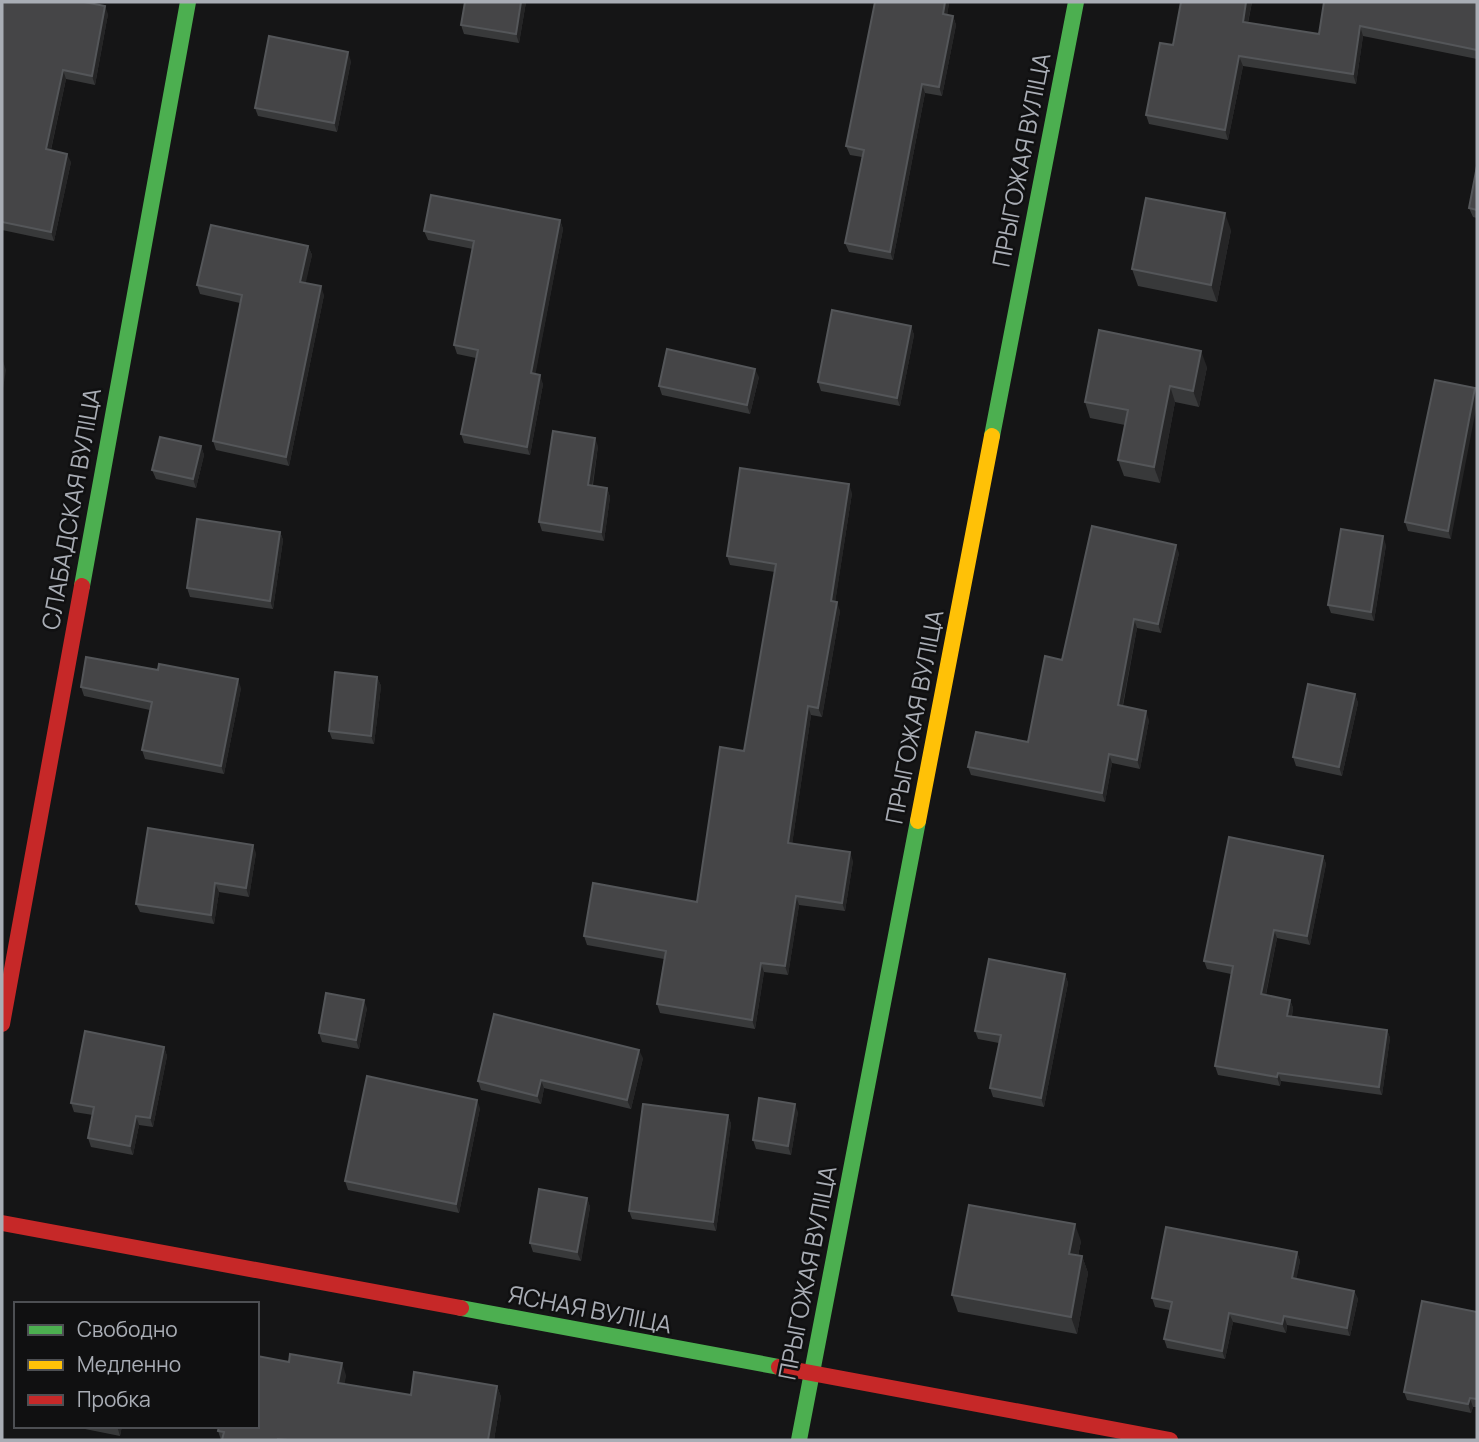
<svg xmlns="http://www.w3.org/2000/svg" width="1479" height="1442" viewBox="0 0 1479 1442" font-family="Manrope,sans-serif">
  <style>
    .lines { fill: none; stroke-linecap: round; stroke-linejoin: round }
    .fast { stroke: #4caf50; stroke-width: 16 }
    .slow { stroke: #ffc107; stroke-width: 16 }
    .jam { stroke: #c62828; stroke-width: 16 }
    .wall { fill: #38393a }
    .shaded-wall { fill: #252526 }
    .building { fill: #454547; stroke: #545659; stroke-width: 2 }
    .labels { text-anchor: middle; stroke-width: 5; stroke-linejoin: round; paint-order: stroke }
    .street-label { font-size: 24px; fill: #a9adb5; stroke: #101011 }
  </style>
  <rect width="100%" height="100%" fill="#151516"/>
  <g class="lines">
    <path class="fast" d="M 992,436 L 1076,2
      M 82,586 L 188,2
      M 461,1308 L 779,1367
      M 799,1440 L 918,821"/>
    <path class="slow" d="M 918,821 L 992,436"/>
    <path class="jam" d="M 2,1024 L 82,586
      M 2,1223 L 461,1308
      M 779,1367 L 1170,1440"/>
  </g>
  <path class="wall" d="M 2,2 L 108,14 L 95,85 L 66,79 L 51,150 L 71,162 L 54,241 L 2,230 Z
    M 465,2 L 526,2 L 519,43 L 464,34 L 461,25 Z
    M 1252,2 L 1248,23 L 1319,34 L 1477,2 L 1477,59 L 1363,36 L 1356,84 L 1243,66 L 1228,140 L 1149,124 L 1146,115 L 1173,45 Z
    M 949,3 L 947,15 L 953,16 L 956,25 L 942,96 L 925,93 L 893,260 L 849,252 L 845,243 L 862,157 L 850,155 L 846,146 Z
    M 351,61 L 337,132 L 258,116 L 255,108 Z
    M 1477,166 L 1477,218 L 1473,217 L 1469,208 Z
    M 560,220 L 563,229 L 535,374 L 543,384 L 530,455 L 464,443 L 461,434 L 476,358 L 457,354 L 454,345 L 473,249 L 428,240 L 424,231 Z
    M 1231,230 L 1217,302 L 1138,286 L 1132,269 Z
    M 308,246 L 312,255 L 305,283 L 324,295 L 289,466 L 216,450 L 213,441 L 240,303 L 200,294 L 197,285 Z
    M 911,326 L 914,335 L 900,406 L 821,391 L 818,382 Z
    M 1207,367 L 1199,407 L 1175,402 L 1160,483 L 1124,476 L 1118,460 L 1125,425 L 1090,418 L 1085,402 Z
    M 759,377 L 750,414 L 662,395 L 659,386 Z
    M 1435,380 L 1451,539 L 1408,531 L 1405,522 Z
    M 201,446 L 204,455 L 196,488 L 156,479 L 152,470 Z
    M 598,446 L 593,485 L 607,488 L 610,497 L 604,541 L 542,531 L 539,522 Z
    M 852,493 L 835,602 L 840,611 L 822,717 L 811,715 L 792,844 L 853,861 L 845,911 L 799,905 L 788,975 L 764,972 L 755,1029 L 660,1013 L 657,1004 L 664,959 L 587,945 L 584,936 L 697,902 L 744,751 L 775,572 L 730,565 L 727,556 Z
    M 280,532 L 283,540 L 273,609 L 190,597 L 187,588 Z
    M 1386,545 L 1374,621 L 1331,613 L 1328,605 Z
    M 1179,553 L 1161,633 L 1137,628 L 1123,706 L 1149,720 L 1140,769 L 1112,763 L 1105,802 L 971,775 L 968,767 L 1028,742 L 1062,660 Z
    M 377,677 L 381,686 L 374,744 L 332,739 L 329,731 Z
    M 81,687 L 241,688 L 224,774 L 145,759 L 142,750 L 150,710 L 84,696 Z
    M 1355,694 L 1358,703 L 1342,776 L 1296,766 L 1293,757 Z
    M 256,853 L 249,897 L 219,892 L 214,924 L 140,912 L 136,904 Z
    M 1323,856 L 1326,864 L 1310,945 L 1277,938 L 1266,995 L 1290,1000 L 1293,1008 L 1292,1016 L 1387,1030 L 1390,1038 L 1382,1095 L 1281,1081 L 1280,1086 L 1218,1075 L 1215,1066 L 1231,974 L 1207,969 L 1204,961 Z
    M 1065,974 L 1068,983 L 1044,1107 L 993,1097 L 990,1088 L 999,1043 L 978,1039 L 975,1031 Z
    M 367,1008 L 359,1049 L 322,1042 L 319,1033 Z
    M 164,1047 L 167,1056 L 153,1127 L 139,1125 L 133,1155 L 91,1147 L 88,1138 L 93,1115 L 74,1112 L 71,1103 Z
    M 643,1058 L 631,1109 L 544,1088 L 541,1104 L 481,1090 L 478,1081 Z
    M 480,1108 L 459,1213 L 348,1190 L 345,1181 Z
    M 798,1112 L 791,1155 L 756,1149 L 753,1140 Z
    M 728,1115 L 731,1124 L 716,1231 L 632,1219 L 629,1211 Z
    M 587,1198 L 590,1207 L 581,1261 L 533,1252 L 530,1243 Z
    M 1081,1241 L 1078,1256 L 1082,1256 L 1088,1273 L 1077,1334 L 958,1312 L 952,1295 Z
    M 1297,1252 L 1300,1261 L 1296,1279 L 1354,1291 L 1358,1299 L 1350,1336 L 1287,1325 L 1286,1333 L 1233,1322 L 1225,1359 L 1167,1348 L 1164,1339 L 1170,1310 L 1155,1307 L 1152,1298 Z
    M 1477,1312 L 1477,1407 L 1473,1407 L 1471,1413 L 1407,1400 L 1404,1392 Z
    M 346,1375 L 344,1384 L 411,1395 L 497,1386 L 501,1397 L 494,1440 L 221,1440 L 218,1431 Z
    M 70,1426 L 122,1426 L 120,1436 Z"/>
  <path class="shaded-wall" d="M 521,2 L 526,2 L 519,43 L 516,34 Z
    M 945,2 L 949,2 L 949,3 L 946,23 L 943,14 Z
    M 1246,2 L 1252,2 L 1246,31 L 1243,22 Z
    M 105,6 L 108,14 L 95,85 L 92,76 Z
    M 953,16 L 956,25 L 942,96 L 939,87 Z
    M 1360,26 L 1363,36 L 1356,84 L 1353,74 Z
    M 348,52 L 351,61 L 337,132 L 334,123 Z
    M 1239,56 L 1243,66 L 1228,140 L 1225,130 Z
    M 63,70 L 66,79 L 49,158 L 46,149 Z
    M 922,84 L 925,93 L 893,260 L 890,252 Z
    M 67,154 L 71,162 L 54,241 L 51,232 Z
    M 1225,213 L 1231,230 L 1217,302 L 1211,285 Z
    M 560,220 L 563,229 L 534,382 L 531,373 Z
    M 308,246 L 312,255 L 304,291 L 300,282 Z
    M 321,286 L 324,295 L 289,466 L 286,457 Z
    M 911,326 L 914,335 L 900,406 L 897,398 Z
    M 1201,351 L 1207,367 L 1199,407 L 1193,391 Z
    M 3,361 L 6,370 L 2,395 L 2,369 Z
    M 755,369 L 759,377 L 750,414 L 747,405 Z
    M 540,375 L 543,384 L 530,455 L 527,447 Z
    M 1170,386 L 1175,402 L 1160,483 L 1154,467 Z
    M 1475,388 L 1477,393 L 1477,404 L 1451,539 L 1448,531 Z
    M 595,438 L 598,446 L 591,493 L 588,485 Z
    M 201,446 L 204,455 L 196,488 L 193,479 Z
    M 849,484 L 852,493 L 834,610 L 831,601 Z
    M 607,488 L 610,497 L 604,541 L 601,532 Z
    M 280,532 L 283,540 L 273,609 L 270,601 Z
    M 1383,536 L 1386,545 L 1374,621 L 1371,612 Z
    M 1176,545 L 1179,553 L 1161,633 L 1158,624 Z
    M 837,602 L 840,611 L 822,717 L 818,708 Z
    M 1134,619 L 1137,628 L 1121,713 L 1118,705 Z
    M 377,677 L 381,686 L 374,744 L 371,736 Z
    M 238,679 L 241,688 L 224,774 L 221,766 Z
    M 1355,694 L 1358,703 L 1342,776 L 1339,767 Z
    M 808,706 L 811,715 L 791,852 L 788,843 Z
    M 1146,711 L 1149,720 L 1140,769 L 1137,760 Z
    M 1109,754 L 1112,763 L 1105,802 L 1102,793 Z
    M 253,845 L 256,853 L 249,897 L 246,888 Z
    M 850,852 L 853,861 L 845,911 L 842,903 Z
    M 1323,856 L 1326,864 L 1310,945 L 1307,936 Z
    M 215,883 L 219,892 L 214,924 L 211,915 Z
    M 796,896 L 799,905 L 788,975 L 785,966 Z
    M 1274,930 L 1277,938 L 1264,1003 L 1261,994 Z
    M 761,963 L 764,972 L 755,1029 L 752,1020 Z
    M 1065,974 L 1068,983 L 1044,1107 L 1041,1098 Z
    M 364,1000 L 367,1008 L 359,1049 L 356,1040 Z
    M 1290,1000 L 1293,1008 L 1290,1024 L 1287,1016 Z
    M 1387,1030 L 1390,1038 L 1382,1095 L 1379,1087 Z
    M 164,1047 L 167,1056 L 153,1127 L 150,1118 Z
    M 639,1050 L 643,1058 L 631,1109 L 627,1100 Z
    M 1278,1073 L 1281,1081 L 1280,1086 L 1277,1077 Z
    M 541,1080 L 544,1088 L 541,1104 L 537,1096 Z
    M 477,1100 L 480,1108 L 459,1213 L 456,1204 Z
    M 795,1104 L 798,1112 L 791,1155 L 788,1146 Z
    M 728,1115 L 731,1124 L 716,1231 L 713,1222 Z
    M 136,1116 L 139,1125 L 133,1155 L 130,1146 Z
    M 587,1198 L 590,1207 L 581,1261 L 577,1252 Z
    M 1075,1224 L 1081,1241 L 1075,1271 L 1069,1254 Z
    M 1297,1252 L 1300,1261 L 1295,1287 L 1292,1278 Z
    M 1082,1256 L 1088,1273 L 1077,1334 L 1071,1317 Z
    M 1354,1291 L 1358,1299 L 1350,1336 L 1347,1328 Z
    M 1229,1313 L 1233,1322 L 1225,1359 L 1222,1351 Z
    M 1284,1316 L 1287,1325 L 1286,1333 L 1282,1324 Z
    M 342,1363 L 346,1375 L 343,1395 L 338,1383 Z
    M 497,1386 L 501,1397 L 494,1440 L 488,1440 Z
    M 1470,1398 L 1473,1407 L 1471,1413 L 1468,1404 Z
    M 117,1426 L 122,1426 L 120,1436 Z"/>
  <path class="building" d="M 2,2 L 84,2 L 105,6 L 92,76 L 63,70 L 46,149 L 67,154 L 51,232 L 2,222 Z
    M 465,2 L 521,2 L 516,34 L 461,25 Z
    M 875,2 L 945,2 L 943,14 L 953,16 L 939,87 L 922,84 L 890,252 L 845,243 L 864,150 L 846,146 Z
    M 1181,2 L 1246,2 L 1243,22 L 1319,34 L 1324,2 L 1477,2 L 1477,50 L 1360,26 L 1353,74 L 1239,56 L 1225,130 L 1146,115 L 1160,43 L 1173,45 Z
    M 269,36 L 348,52 L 334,123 L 255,108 Z
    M 1477,166 L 1477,210 L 1469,208 Z
    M 431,195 L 560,220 L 531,373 L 540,375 L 527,447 L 461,434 L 478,350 L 454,345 L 474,241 L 424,231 Z
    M 1146,198 L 1225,213 L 1211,285 L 1132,269 Z
    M 211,225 L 308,246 L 300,282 L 321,286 L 286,457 L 213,441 L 242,295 L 197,285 Z
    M 832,310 L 911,326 L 897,398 L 818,382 Z
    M 1099,330 L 1201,351 L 1193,391 L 1170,386 L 1154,467 L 1118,460 L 1128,410 L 1085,402 Z
    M 667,349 L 755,369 L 747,405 L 659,386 Z
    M 1435,380 L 1475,388 L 1448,531 L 1405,522 Z
    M 553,431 L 595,438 L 588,485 L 607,488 L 601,532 L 539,522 Z
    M 160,437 L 201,446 L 193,479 L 152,470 Z
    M 740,468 L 849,484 L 831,601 L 837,602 L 818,708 L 808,706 L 788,843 L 850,852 L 842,903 L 796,896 L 785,966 L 761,963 L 752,1020 L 657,1004 L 666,951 L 584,936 L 593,883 L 697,902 L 720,747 L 744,751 L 776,564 L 727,556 Z
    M 197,519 L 280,532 L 270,601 L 187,588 Z
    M 1092,526 L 1176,545 L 1158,624 L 1134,619 L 1118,705 L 1146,711 L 1137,760 L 1109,754 L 1102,793 L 968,767 L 976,732 L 1028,742 L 1045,656 L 1062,660 Z
    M 1341,529 L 1383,536 L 1371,612 L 1328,605 Z
    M 86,657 L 158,670 L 159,664 L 238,679 L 221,766 L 142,750 L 152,702 L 81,687 Z
    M 335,672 L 377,677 L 371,736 L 329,731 Z
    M 1308,684 L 1355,694 L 1339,767 L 1293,757 Z
    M 148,828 L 253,845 L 246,888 L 215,883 L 211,915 L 136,904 Z
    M 1229,837 L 1323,856 L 1307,936 L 1274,930 L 1261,994 L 1290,1000 L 1287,1016 L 1387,1030 L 1379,1087 L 1278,1073 L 1277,1077 L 1215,1066 L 1233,966 L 1204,961 Z
    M 989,959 L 1065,974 L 1041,1098 L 990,1088 L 1001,1035 L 975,1031 Z
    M 326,993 L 364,1000 L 356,1040 L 319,1033 Z
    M 494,1014 L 639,1050 L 627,1100 L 541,1080 L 537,1096 L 478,1081 Z
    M 85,1031 L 164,1047 L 150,1118 L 136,1116 L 130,1146 L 88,1138 L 94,1107 L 71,1103 Z
    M 367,1076 L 477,1100 L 456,1204 L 345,1181 Z
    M 759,1098 L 795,1104 L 788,1146 L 753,1140 Z
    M 643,1104 L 728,1115 L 713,1222 L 629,1211 Z
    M 539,1189 L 587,1198 L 577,1252 L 530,1243 Z
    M 969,1205 L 1075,1224 L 1069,1254 L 1082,1256 L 1071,1317 L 952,1295 Z
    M 1166,1227 L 1297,1252 L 1292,1278 L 1354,1291 L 1347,1328 L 1284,1316 L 1282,1324 L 1229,1313 L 1222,1351 L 1164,1339 L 1172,1302 L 1152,1298 Z
    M 1422,1301 L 1477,1312 L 1477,1399 L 1470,1398 L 1468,1404 L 1404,1392 Z
    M 290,1354 L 342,1363 L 338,1383 L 411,1395 L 414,1372 L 497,1386 L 488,1440 L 288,1440 L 278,1439 L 278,1440 L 222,1440 L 224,1432 L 218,1431 L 219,1426 L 257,1426 L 257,1356 L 289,1362 Z"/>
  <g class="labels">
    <g class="street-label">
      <text transform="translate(1022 160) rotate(-79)" y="8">ПРЫГОЖАЯ ВУЛІЦА</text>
      <text transform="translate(72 509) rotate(-80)" y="8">СЛАБАДСКАЯ ВУЛІЦА</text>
      <text transform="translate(915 717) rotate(-79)" y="8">ПРЫГОЖАЯ ВУЛІЦА</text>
      <text transform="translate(808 1273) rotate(-79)" y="8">ПРЫГОЖАЯ ВУЛІЦА</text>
      <text transform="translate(590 1310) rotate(11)" y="8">ЯСНАЯ ВУЛІЦА</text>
    </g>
  </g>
  <rect width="1479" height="1442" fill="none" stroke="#a9adb5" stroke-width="7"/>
  <rect x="14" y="1302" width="245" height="126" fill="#101011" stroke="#4d4f53" stroke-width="2"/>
  <rect x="28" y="1325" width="35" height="10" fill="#4caf50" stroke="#4d4f53" stroke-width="2"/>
  <text x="77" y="1337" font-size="21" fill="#a9adb5">Свободно</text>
  <rect x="28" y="1360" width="35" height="10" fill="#ffc107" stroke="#4d4f53" stroke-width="2"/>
  <text x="77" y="1372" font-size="21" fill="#a9adb5">Медленно</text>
  <rect x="28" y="1395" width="35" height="10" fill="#c62828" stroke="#4d4f53" stroke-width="2"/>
  <text x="77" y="1407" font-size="21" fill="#a9adb5">Пробка</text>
</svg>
